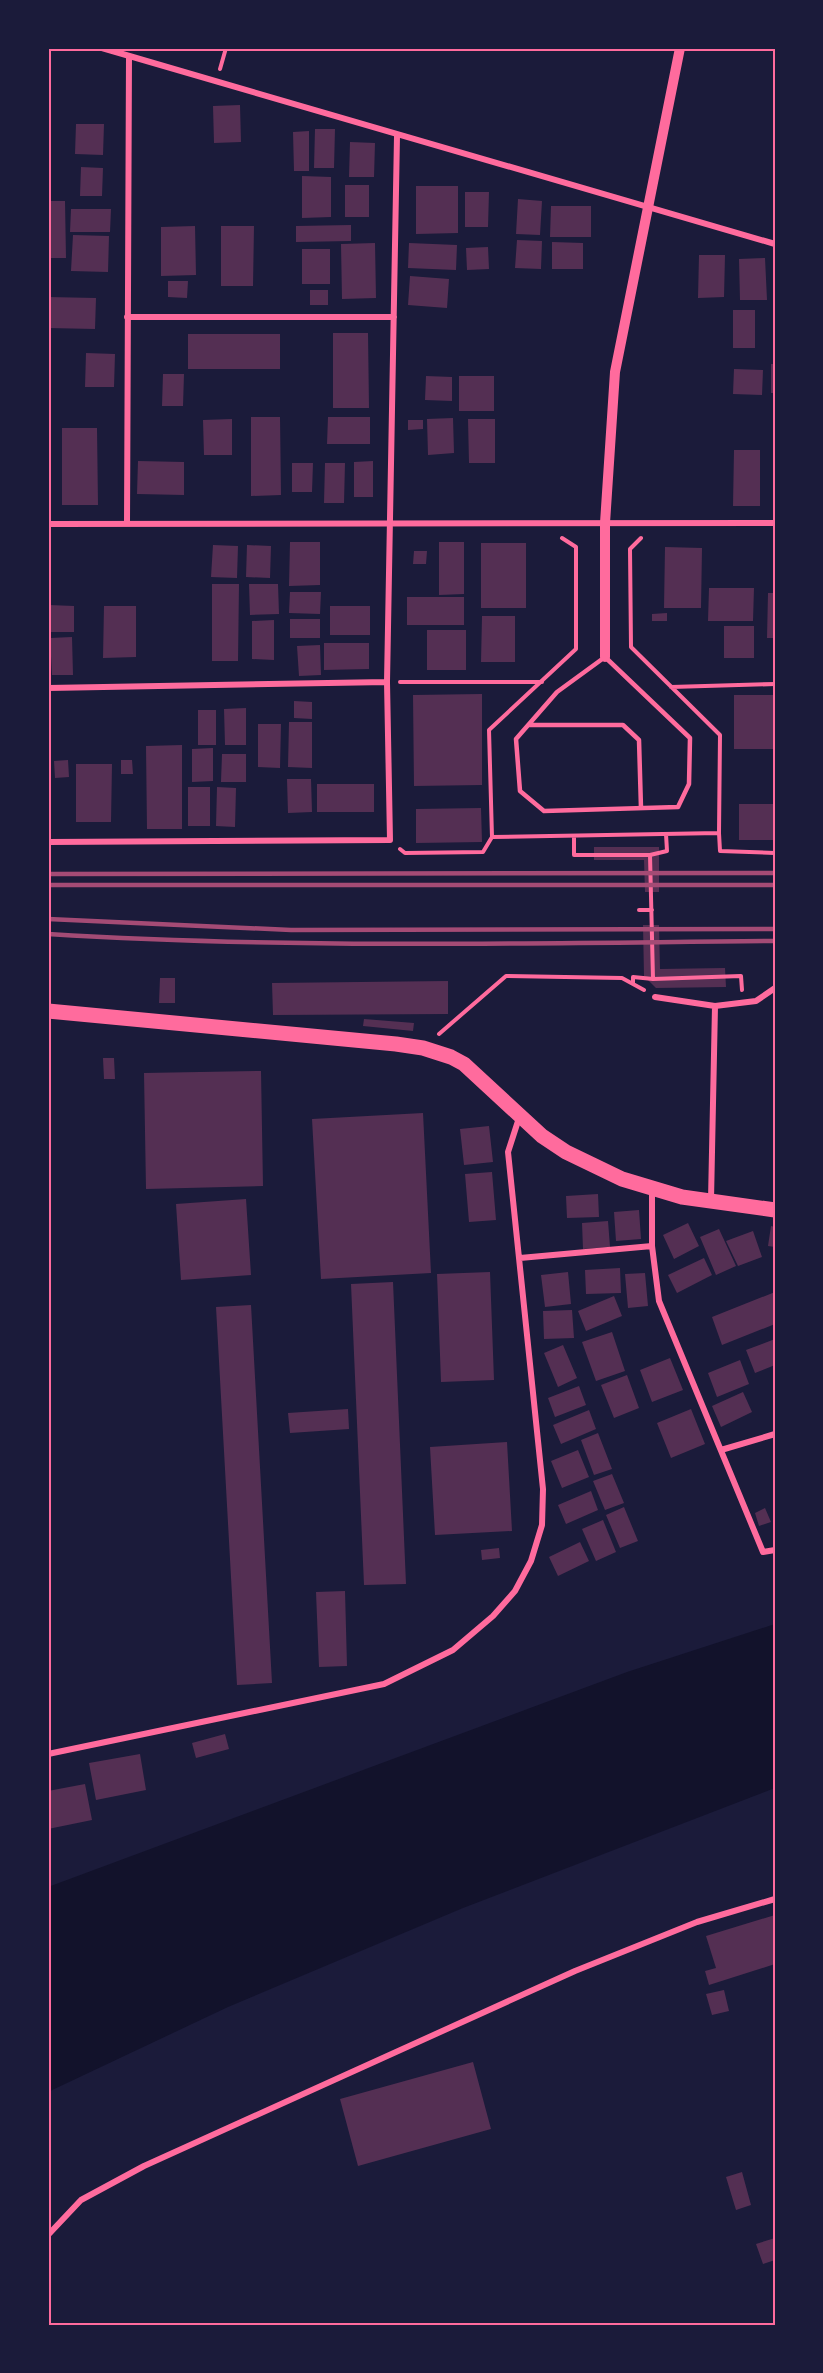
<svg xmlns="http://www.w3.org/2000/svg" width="823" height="2373" viewBox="0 0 823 2373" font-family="'DM Sans',sans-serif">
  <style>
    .water { fill: #12122b }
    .building { fill: #542f53 }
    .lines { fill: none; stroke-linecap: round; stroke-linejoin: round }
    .path { stroke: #ff6b9d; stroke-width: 4 }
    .service { stroke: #ff6b9d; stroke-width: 4.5 }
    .minor { stroke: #ff6b9d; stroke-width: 6 }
    .tertiary { stroke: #ff6b9d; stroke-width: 10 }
    .primary { stroke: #ff6b9d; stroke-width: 15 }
    .rail { stroke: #a44b75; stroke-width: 4.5 }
    .neatline { fill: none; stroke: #ff6b9d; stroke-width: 2 }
  </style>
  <rect width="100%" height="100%" fill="#1b1b3a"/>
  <path class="water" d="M 775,1624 L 775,1788 L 463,1908 L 228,2007 L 48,2092 L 48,1887 L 627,1672 Z"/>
  <path class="building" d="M 240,105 L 241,142 L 214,143 L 213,106 Z
    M 76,124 L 104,124 L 103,155 L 75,154 Z
    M 315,129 L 335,129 L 334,168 L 314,168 Z
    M 309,131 L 309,171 L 294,171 L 293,132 Z
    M 350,142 L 375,143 L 374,177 L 349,177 Z
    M 81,167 L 103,168 L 102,196 L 80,196 Z
    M 302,176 L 331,177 L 331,217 L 302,218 Z
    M 345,185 L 369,185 L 369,217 L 345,217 Z
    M 416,186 L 458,186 L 458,233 L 416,234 Z
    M 465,192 L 489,192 L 488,227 L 465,227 Z
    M 518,199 L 542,201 L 540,235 L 516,234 Z
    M 48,201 L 65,201 L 66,258 L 48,258 Z
    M 551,206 L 591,206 L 591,237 L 550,237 Z
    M 71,209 L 111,209 L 110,232 L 70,232 Z
    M 351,225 L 351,241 L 296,242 L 296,226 Z
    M 195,226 L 196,275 L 161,276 L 161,227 Z
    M 221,226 L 254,226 L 253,286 L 221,286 Z
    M 73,235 L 109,236 L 108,272 L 71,271 Z
    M 517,240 L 542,241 L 541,269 L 515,268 Z
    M 552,242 L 583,243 L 583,269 L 552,269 Z
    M 375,243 L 376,298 L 342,299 L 341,244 Z
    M 409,243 L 457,245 L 456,270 L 408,268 Z
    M 488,247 L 489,269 L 467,270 L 466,248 Z
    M 302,249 L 330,249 L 330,284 L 302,284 Z
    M 699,255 L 725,255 L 724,297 L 698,298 Z
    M 765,258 L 767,300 L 740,300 L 739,259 Z
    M 410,276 L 449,279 L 447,308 L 408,305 Z
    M 168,281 L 188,281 L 187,298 L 168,297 Z
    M 310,290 L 328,290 L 328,305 L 310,305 Z
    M 48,297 L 96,298 L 95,329 L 48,328 Z
    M 733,310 L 755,310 L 755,348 L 733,348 Z
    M 333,333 L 368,333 L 369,408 L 333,408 Z
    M 188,334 L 280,334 L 280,369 L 188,369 Z
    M 86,353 L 115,354 L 114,387 L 85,387 Z
    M 771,364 L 775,364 L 775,393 L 771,393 Z
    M 734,369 L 763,370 L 762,395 L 733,394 Z
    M 48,372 L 50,372 L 51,422 L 48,422 Z
    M 163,374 L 184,374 L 183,406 L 162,406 Z
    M 426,376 L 452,377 L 452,401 L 425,400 Z
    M 459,376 L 494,376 L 494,411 L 459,411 Z
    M 251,417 L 280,417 L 281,495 L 251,496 Z
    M 328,417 L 370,417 L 370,444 L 327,444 Z
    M 453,418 L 454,453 L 428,455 L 427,419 Z
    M 232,419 L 232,455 L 204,455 L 203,420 Z
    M 468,419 L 495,419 L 495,463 L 469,463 Z
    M 408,420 L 423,420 L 423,429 L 408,430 Z
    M 62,428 L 97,428 L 98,505 L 62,505 Z
    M 734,450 L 760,450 L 760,506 L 733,506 Z
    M 138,461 L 184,462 L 184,495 L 137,494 Z
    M 373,461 L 373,497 L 354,497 L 354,462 Z
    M 292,463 L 313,463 L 312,492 L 292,492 Z
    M 325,463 L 345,463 L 344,503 L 324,503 Z
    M 290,542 L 320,542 L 320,585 L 289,586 Z
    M 439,542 L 464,542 L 464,594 L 439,595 Z
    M 481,543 L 526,543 L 526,608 L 481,608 Z
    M 213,545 L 238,546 L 237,578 L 211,577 Z
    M 247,545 L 271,546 L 270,578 L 246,577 Z
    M 665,547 L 702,548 L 701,608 L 664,608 Z
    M 414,551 L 427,551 L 426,564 L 413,564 Z
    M 212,584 L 239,584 L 238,661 L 212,661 Z
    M 249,584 L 278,584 L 279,614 L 250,615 Z
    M 709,588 L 754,588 L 753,621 L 708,621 Z
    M 290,592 L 321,592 L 320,614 L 289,613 Z
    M 768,593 L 775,593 L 775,638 L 767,638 Z
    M 407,597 L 464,597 L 464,625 L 407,625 Z
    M 49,605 L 74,606 L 74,632 L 48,632 Z
    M 104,606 L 136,606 L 136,657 L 103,658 Z
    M 330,606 L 370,606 L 370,635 L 330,635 Z
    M 667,613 L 667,621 L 652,621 L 652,614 Z
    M 482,616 L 515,616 L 515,662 L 481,662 Z
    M 290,619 L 320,619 L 320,638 L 290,638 Z
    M 274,620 L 274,660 L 252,659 L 252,621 Z
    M 724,626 L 754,626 L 754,658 L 724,658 Z
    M 427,630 L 466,630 L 466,670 L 427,670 Z
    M 72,637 L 73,675 L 52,675 L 50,638 Z
    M 324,643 L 369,643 L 369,669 L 324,670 Z
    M 320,645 L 321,675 L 299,676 L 297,646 Z
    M 482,694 L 482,785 L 414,786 L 413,695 Z
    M 734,695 L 775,695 L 775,749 L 734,749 Z
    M 294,701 L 312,702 L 312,719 L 294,718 Z
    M 246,708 L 246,745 L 225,745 L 224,709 Z
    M 198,710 L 216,710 L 216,745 L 198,745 Z
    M 289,722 L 312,722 L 312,768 L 288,767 Z
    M 258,724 L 281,724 L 280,768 L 258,767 Z
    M 182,745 L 182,829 L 147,829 L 146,746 Z
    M 213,748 L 213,781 L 192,782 L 192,749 Z
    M 222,754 L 246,754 L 246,782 L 221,782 Z
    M 68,760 L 69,777 L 55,778 L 54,761 Z
    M 121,760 L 132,760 L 133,774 L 121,774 Z
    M 76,764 L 112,764 L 111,822 L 76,822 Z
    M 287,779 L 311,779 L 312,812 L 288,813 Z
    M 317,784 L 374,784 L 374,812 L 317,812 Z
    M 188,787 L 210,787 L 210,826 L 188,826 Z
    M 217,787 L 236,788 L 235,827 L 216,826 Z
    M 739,804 L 775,804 L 775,840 L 739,840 Z
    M 481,808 L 482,842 L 416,843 L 416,809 Z
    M 594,847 L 659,847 L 659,892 L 645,892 L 644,860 L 594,860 Z
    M 643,925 L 659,925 L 660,969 L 725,968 L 726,987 L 656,988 L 644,976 Z
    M 160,978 L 175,978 L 175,1003 L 159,1003 Z
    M 448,981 L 448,1014 L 273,1015 L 272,983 Z
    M 364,1019 L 414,1023 L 413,1031 L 363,1026 Z
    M 103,1058 L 114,1058 L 115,1079 L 104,1079 Z
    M 261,1071 L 263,1186 L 146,1189 L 144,1073 Z
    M 423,1113 L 431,1273 L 321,1279 L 312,1119 Z
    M 489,1126 L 493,1162 L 464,1165 L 460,1129 Z
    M 492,1172 L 496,1220 L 469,1222 L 465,1174 Z
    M 598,1194 L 599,1217 L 567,1218 L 566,1196 Z
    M 246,1199 L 251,1275 L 181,1280 L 176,1204 Z
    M 639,1210 L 641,1239 L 616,1241 L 614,1212 Z
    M 608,1221 L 610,1247 L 583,1249 L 582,1223 Z
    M 688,1223 L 699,1246 L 674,1259 L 663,1235 Z
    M 771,1226 L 775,1227 L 775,1247 L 768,1246 Z
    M 719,1229 L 736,1266 L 716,1275 L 700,1237 Z
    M 753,1231 L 762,1257 L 738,1266 L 726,1241 Z
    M 704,1258 L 712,1275 L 677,1293 L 668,1275 Z
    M 620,1268 L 621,1293 L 586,1294 L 585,1270 Z
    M 490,1272 L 494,1380 L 441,1382 L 437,1274 Z
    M 568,1272 L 571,1304 L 545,1307 L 541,1275 Z
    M 645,1273 L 648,1306 L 628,1308 L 625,1274 Z
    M 393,1282 L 406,1584 L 364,1585 L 351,1284 Z
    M 775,1292 L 775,1324 L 722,1345 L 712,1317 Z
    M 614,1296 L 622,1316 L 586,1331 L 578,1311 Z
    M 251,1305 L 272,1683 L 237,1685 L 216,1307 Z
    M 572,1310 L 574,1338 L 544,1339 L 543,1311 Z
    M 612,1332 L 625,1371 L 596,1381 L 582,1342 Z
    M 775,1339 L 775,1365 L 755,1373 L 746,1350 Z
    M 563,1345 L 577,1378 L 558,1387 L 544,1353 Z
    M 670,1358 L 683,1390 L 652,1402 L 640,1370 Z
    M 740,1360 L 749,1384 L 717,1397 L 708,1373 Z
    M 627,1375 L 639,1408 L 614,1418 L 601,1385 Z
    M 579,1386 L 586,1405 L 555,1417 L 548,1398 Z
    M 743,1392 L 752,1412 L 721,1427 L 712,1406 Z
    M 348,1409 L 349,1429 L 290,1433 L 288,1413 Z
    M 691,1409 L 705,1444 L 671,1458 L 657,1423 Z
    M 589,1410 L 596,1429 L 561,1444 L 553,1425 Z
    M 598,1433 L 612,1469 L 594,1475 L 581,1440 Z
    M 507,1442 L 512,1531 L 435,1535 L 430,1447 Z
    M 578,1450 L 589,1477 L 562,1488 L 551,1461 Z
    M 612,1474 L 624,1503 L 605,1510 L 593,1481 Z
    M 591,1491 L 598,1510 L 566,1524 L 558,1505 Z
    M 624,1507 L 638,1541 L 620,1548 L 606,1515 Z
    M 765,1508 L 771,1522 L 759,1526 L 755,1513 Z
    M 603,1520 L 616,1552 L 596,1561 L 582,1529 Z
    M 580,1542 L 589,1561 L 558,1576 L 549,1557 Z
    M 499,1548 L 500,1558 L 482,1560 L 481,1550 Z
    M 345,1591 L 347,1666 L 319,1667 L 316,1592 Z
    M 225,1734 L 229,1749 L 196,1758 L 192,1743 Z
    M 140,1754 L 146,1790 L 96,1800 L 89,1763 Z
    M 85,1784 L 92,1820 L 48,1829 L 48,1791 Z
    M 775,1915 L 775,1964 L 709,1985 L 705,1971 L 716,1968 L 706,1936 Z
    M 724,1990 L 729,2011 L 712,2015 L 706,1994 Z
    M 473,2062 L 491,2129 L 358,2166 L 340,2099 Z
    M 742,2172 L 751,2205 L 736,2210 L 726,2177 Z
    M 775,2238 L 775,2260 L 763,2264 L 756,2244 Z"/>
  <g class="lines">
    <path class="path" d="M 220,69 L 226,48
      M 562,538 L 576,547 L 576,649 L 489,730 L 492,837 L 719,833 L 720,735 L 631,647 L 630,549 L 641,538
      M 400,682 L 542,682
      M 671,687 L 775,684
      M 719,833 L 720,851 L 775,853
      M 574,836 L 574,855 L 650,855
      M 400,849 L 405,853 L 483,852 L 492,837
      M 639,910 L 652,910
      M 653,979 L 741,976 L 742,990
      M 633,984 L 633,977 L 653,979 L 650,855 L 667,851 L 666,834
      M 439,1034 L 506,976 L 622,978 L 644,990"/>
    <path class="service" d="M 605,657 L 690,738 L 689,784 L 678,807 L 544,811 L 520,791 L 516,739 L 557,692 Z
      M 530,725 L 623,725 L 639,740 L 641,808"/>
    <path class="minor" d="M 102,48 L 775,244
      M 127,317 L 394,317
      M 48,524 L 775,523
      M 127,524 L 129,56
      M 48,688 L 387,682
      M 48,842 L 390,840 L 387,682 L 397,136
      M 655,997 L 715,1006 L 756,1001 L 775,988
      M 652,1190 L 652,1246 L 659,1301 L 763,1552 L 775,1550
      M 711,1200 L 715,1006
      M 520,1258 L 652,1246
      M 721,1450 L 775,1434
      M 48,1754 L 384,1684 L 453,1650 L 493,1616 L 515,1591 L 531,1561 L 542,1525 L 543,1489 L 508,1152 L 519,1118
      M 48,2235 L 81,2200 L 144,2166 L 575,1971 L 697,1922 L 775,1899"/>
    <path class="tertiary" d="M 605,657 L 605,523 L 615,372 L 680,48"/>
    <path class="primary" d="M 48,1011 L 396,1044 L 423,1048 L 451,1057 L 464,1064 L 542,1136 L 566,1152 L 622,1179 L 682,1197 L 775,1210"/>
    <path class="rail" d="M 48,874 L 775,873
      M 48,885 L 775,885
      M 48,919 L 291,930 L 775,929
      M 48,934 C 290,949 533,943 775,941"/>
  </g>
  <rect width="823" height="2373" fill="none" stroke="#1b1b3a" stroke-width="99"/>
  <rect x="50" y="50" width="724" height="2274" class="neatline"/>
</svg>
